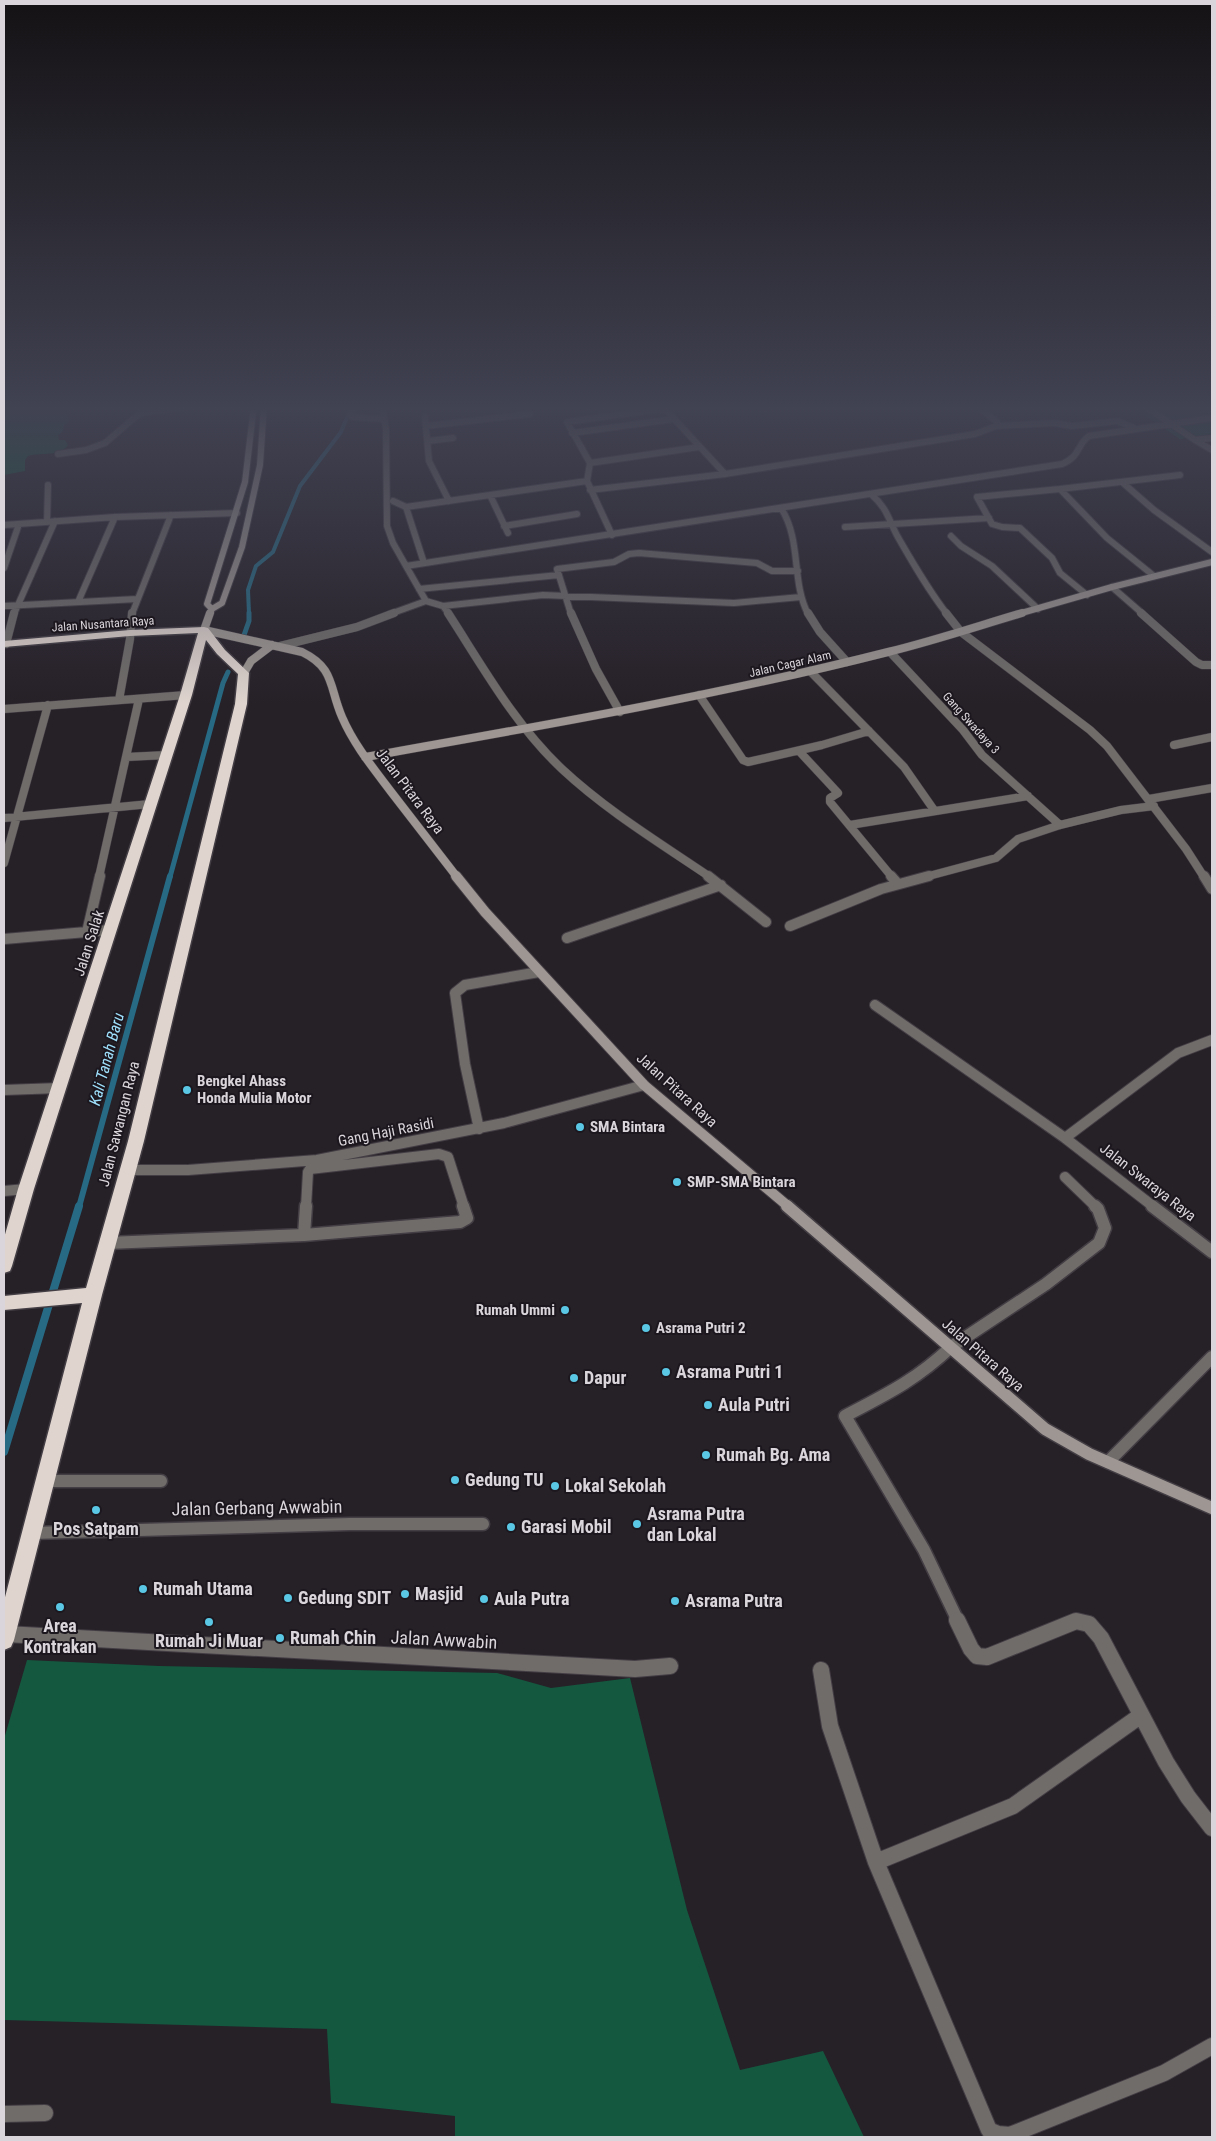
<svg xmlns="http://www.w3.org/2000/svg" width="1216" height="2141" viewBox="0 0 1216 2141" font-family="'Roboto Condensed',sans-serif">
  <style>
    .green { fill: #14583f }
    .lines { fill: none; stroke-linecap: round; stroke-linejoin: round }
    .stream-far3 { stroke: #276a83; stroke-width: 4 }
    .stream-far2 { stroke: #276a83; stroke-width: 5 }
    .stream-far1 { stroke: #276a83; stroke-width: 6 }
    .stream { stroke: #276a83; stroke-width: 8 }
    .lane-far3-casing { stroke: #433d44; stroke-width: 8 }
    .lane-far2-casing { stroke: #433d44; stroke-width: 12 }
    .lane-far1-casing { stroke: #433d44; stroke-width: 15 }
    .lane-casing { stroke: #433d44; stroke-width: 18 }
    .street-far4-casing { stroke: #433d44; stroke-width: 8 }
    .street-far3-casing { stroke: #433d44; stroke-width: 9 }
    .street-far2-casing { stroke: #433d44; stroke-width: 12 }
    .street-far1-casing { stroke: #433d44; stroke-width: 15 }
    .street-casing { stroke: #433d44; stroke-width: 18 }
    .secondary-far3-casing { stroke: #433d44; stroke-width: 8 }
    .secondary-far2-casing { stroke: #433d44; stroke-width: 9 }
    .secondary-far1-casing { stroke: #433d44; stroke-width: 12 }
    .secondary-casing { stroke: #433d44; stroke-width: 15 }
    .highway-casing { stroke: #433d44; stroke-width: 3 }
    .lane-far3 { stroke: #706c6a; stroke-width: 6 }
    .lane-far2 { stroke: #706c6a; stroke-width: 10 }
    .lane-far1 { stroke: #706c6a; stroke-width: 12 }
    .lane { stroke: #706c6a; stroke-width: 16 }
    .street-far4 { stroke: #706c6a; stroke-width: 6 }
    .street-far3 { stroke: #706c6a; stroke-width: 8 }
    .street-far2 { stroke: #706c6a; stroke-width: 10 }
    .street-far1 { stroke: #706c6a; stroke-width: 12 }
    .street { stroke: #706c6a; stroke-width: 16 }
    .secondary-far3 { stroke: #9d9692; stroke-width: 6 }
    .secondary-far2 { stroke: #9d9692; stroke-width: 8 }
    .secondary-far1 { stroke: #9d9692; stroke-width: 10 }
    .secondary { stroke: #9d9692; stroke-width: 12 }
    .highway { fill: #dfd4ce; fill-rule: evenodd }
    .poi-dot { fill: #5ac8e5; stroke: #1c171e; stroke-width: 2 }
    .labels { text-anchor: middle; stroke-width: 4; stroke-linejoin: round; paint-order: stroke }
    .far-street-label { font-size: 12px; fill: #d9d5da; stroke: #1c171e }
    .street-label { font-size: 15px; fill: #d9d5da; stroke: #1c171e }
    .poi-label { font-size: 15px; font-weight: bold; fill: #d9d5da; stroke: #1c171e; text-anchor: start }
    .water-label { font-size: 16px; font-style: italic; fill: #9edffb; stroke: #1c171e }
    .near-poi-label { font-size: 18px; font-weight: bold; fill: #d9d5da; stroke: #1c171e; text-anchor: start }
    .near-street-label { font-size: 18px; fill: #d9d5da; stroke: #1c171e }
  </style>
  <rect width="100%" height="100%" fill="#262027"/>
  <path class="green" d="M 4,405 L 18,405 L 21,408 C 34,411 51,405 65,405 L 69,422 L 64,425 L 63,431 L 58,435 L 59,440 L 65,440 L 68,445 C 60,457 41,452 28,456 L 25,460 L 25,471 L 4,475 Z
    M 1129,405 L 1212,405 L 1212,434 L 1180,439 Z
    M 27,1660 L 159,1666 L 497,1673 L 551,1688 L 630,1678 L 687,1910 L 740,2070 L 823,2051 L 864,2137 L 455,2137 L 455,2116 L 331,2103 L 327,2029 L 4,2020 L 4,1739 Z"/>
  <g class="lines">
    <path class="stream-far3" d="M 249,614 L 248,590 L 256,566 L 273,552 L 300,486 L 341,432 L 348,415 L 349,405"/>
    <path class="stream-far2" d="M 243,638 L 249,621 L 249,613
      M 170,877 L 223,683 L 228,672"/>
    <path class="stream-far1" d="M 79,1207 L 170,876"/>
    <path class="stream" d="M 4,1452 L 79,1206"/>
    <defs>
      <path id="lane-far3" d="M 425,417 L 429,461 L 449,501
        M 426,426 L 530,414
        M 996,426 L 1054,423 L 1072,426 L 1117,421 L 1137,429
        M 572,433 L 674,419
        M 428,441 L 453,438
        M 590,463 L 567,422 L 660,409 L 667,411 L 725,474
        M 590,490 L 725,474 L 975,434 L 996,426 L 997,422 L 976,405
        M 393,501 L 406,507
        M 504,526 L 577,514
        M 508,533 L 490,495 L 587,481
        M 612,535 L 587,481 L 590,463 L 699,447
        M 424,563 L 406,507 L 490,495"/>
      <path id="lane-far2" d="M 479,1129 L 465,1064 L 455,993 L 465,985 L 539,972
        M 128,1170 L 188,1170 L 317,1160 L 504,1123 L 644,1085
        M 1065,1177 L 1096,1207
        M 306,1207 L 308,1172 L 310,1169 L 439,1154 L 448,1157 L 464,1207"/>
      <path id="lane-far1" d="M 304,1235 L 306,1206
        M 304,1235 L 460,1222 L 467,1218 L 463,1206
        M 107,1243 L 304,1235
        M 951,1347 L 1046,1284 L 1099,1243 L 1105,1228 L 1098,1209 L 1095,1206
        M 45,1481 L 161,1481"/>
      <path id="lane" d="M 4,2114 L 45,2113"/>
      <path id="street-far4" d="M 355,405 L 350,415 L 352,417 L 384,419
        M 382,405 L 386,429 L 387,526 L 393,543 L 406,566
        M 1143,405 L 1195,440 L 1212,438
        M 1195,440 L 1212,450
        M 58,454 L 86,450 L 105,443 L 140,413 L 198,405
        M 1122,482 L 1154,510 L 1212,552
        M 1060,489 L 977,497 L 992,524 L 1002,527 L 1020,528 L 1052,558 L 1060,573 L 1087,595
        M 871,494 C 889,510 888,520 899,539 C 914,565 929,591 947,614
        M 781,508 C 802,541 791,581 808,614
        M 47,522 L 48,485
        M 4,525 L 115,517 L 237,513
        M 845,527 L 989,518
        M 951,536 L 961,546 L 992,566 L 1038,609
        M 4,568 L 19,524
        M 1154,576 L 1107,538 L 1060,489 L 1180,475
        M 1112,587 L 1143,614
        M 419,589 L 559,575
        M 426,601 L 443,606 L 449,614
        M 78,602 L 115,517
        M 4,606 L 137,599
        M 443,606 L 543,595 L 734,603 L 801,597
        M 14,614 L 55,521
        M 132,614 L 171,515
        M 390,614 L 426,601 L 406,566 L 1062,464 C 1081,456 1077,444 1089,436 L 1212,418
        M 571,614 L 557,569 L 614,562 L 629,554 L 639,553 L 757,563 L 772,571 L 798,571"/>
      <path id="street-far3" d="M 448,613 C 483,667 515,725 562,769 C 607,811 660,843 710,877
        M 571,613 L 596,669 L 620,712
        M 808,613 L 820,632 L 847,662
        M 946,613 L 961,632 L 1090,730 L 1107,746 L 1186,849 L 1204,877
        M 1141,613 L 1196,662 L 1202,665 L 1212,665
        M 6,644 L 14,613
        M 280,646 L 357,627 L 394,613
        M 890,652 L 963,730 L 982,755 L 1060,825
        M 810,671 L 904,767 L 934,810
        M 699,695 L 743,760 L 748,762 L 822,745 L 869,731
        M 119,700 L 130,639 L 132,613
        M 4,709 L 186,695
        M 1174,745 L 1212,737
        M 799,751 L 838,793 L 830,798 L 830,802 L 892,877
        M 126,757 L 167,755
        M 1149,799 L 1212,788
        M 4,818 L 150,804
        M 850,825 L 1028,796
        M 4,863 L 48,705
        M 99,877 L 139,699
        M 925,877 L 996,858 L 1018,839 L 1060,825 L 1121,810 L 1154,806"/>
      <path id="street-far2" d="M 708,876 L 766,922
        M 891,876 L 898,884
        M 1204,876 L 1212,889
        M 790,926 L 881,889 L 929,876
        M 87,932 L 100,876
        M 567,938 L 721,885
        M 4,939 L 110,930
        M 875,1005 L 1065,1138 L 1178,1053 L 1212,1040
        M 4,1090 L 59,1088
        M 1065,1138 L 1154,1207
        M 4,1191 L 26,1189"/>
      <path id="street-far1" d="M 1152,1206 L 1212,1252
        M 951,1347 C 916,1380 887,1394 845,1416 L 924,1550 L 958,1621
        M 1108,1462 L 1212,1357
        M 32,1533 L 350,1524 L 483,1524
        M 1075,1621 L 1078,1621"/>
      <path id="street" d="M 957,1620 L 971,1649 L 977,1656 L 987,1657 L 1076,1621 L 1089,1624 L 1101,1638 L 1166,1762 L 1188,1797 L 1212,1828
        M 6,1634 L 635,1669 L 670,1666
        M 821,1670 L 830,1726 L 876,1862 L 989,2130 L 998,2134 L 1010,2135 L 1164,2073 L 1212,2046
        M 876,1862 L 1013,1806 L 1140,1716"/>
      <path id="secondary-far3" d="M 212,609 L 207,604 L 245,482 L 254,405
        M 210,614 L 212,609 L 222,603 L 242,547 L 260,465 L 264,405
        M 1018,614 L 1112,587 L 1212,562"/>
      <path id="secondary-far2" d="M 210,613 L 204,630 L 302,652 C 335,668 329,687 342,717 C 354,745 374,769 392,793 C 414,821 435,849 457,877
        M 244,673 L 251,661 L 272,645
        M 365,757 C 540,726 715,696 888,652 C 933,641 978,626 1022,613"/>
      <path id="secondary-far1" d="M 456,876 L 485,912 L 644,1085 L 789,1207"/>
      <path id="secondary" d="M 787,1206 L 1045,1429 L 1089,1454 L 1212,1508"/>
      <path id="highway" d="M 204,627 L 208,628 L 225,650 L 249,673 L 247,704 L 144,1141 L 102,1295 L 14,1640 L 11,1647 L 4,1650 L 4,1601 L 82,1303 L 4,1310 L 4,1296 L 86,1288 L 128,1141 L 235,704 L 238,674 L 217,654 L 206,640 L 192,695 L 34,1189 L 12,1266 L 10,1271 L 4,1273 L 4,1238 L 18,1189 L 180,695 L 198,633 L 130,636 L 4,647 L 4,641 L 130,630 Z"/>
    </defs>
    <use href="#lane-far3" class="lane-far3-casing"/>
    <use href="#lane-far2" class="lane-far2-casing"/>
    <use href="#lane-far1" class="lane-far1-casing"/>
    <use href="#lane" class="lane-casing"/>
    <use href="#street-far4" class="street-far4-casing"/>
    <use href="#street-far3" class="street-far3-casing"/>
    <use href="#street-far2" class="street-far2-casing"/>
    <use href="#street-far1" class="street-far1-casing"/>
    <use href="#street" class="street-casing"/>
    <use href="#secondary-far3" class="secondary-far3-casing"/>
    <use href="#secondary-far2" class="secondary-far2-casing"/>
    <use href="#secondary-far1" class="secondary-far1-casing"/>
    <use href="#secondary" class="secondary-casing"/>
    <use href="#highway" class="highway-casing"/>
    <use href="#lane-far3" class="lane-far3"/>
    <use href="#lane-far2" class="lane-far2"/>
    <use href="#lane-far1" class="lane-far1"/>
    <use href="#lane" class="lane"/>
    <use href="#street-far4" class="street-far4"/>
    <use href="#street-far3" class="street-far3"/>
    <use href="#street-far2" class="street-far2"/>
    <use href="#street-far1" class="street-far1"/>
    <use href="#street" class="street"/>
    <use href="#secondary-far3" class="secondary-far3"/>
    <use href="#secondary-far2" class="secondary-far2"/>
    <use href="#secondary-far1" class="secondary-far1"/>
    <use href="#secondary" class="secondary"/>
    <use href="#highway" class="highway"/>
  </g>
  <linearGradient id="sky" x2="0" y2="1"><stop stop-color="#151215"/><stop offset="0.58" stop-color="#414252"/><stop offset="1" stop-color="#414252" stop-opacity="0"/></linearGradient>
  <rect width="1216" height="704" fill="url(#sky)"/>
  <g class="poi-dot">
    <circle cx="187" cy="1090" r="5"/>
    <circle cx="580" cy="1127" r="5"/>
    <circle cx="677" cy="1182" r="5"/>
    <circle cx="565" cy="1310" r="5"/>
    <circle cx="646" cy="1328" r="5"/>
    <circle cx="666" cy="1372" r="5"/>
    <circle cx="574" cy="1378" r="5"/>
    <circle cx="708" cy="1405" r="5"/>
    <circle cx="706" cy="1455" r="5"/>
    <circle cx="455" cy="1480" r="5"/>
    <circle cx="555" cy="1486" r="5"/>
    <circle cx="96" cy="1510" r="5"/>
    <circle cx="637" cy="1524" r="5"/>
    <circle cx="511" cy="1527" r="5"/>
    <circle cx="143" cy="1589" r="5"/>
    <circle cx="405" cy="1594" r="5"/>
    <circle cx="288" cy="1598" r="5"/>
    <circle cx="484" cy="1599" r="5"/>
    <circle cx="675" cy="1601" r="5"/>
    <circle cx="60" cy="1607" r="5"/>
    <circle cx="209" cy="1622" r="5"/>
    <circle cx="280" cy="1638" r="5"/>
  </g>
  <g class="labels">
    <g class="far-street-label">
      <text transform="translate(103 624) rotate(-4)" y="4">Jalan Nusantara Raya</text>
      <text transform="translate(790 664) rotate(-13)" y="4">Jalan Cagar Alam</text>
      <text transform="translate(971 723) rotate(48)" y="4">Gang Swadaya 3</text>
    </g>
    <g class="street-label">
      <text transform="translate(410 791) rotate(53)" y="5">Jalan Pitara Raya</text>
      <text transform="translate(89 943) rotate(-72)" y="5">Jalan Salak</text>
      <text transform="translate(677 1090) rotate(42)" y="5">Jalan Pitara Raya</text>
      <text transform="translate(119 1124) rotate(-76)" y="5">Jalan Sawangan Raya</text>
      <text transform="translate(386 1132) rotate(-11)" y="5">Gang Haji Rasidi</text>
      <text transform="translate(1148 1182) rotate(38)" y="5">Jalan Swaraya Raya</text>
      <text transform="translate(983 1355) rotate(41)" y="5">Jalan Pitara Raya</text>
    </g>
    <g class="poi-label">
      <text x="197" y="1086">Bengkel Ahass<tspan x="197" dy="17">Honda Mulia Motor</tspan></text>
      <text x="590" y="1132">SMA Bintara</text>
      <text x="687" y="1187">SMP-SMA Bintara</text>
      <text x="555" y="1315" text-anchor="end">Rumah Ummi</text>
      <text x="656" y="1333">Asrama Putri 2</text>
    </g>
    <g class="water-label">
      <text transform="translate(106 1059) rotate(-75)" y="6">Kali Tanah Baru</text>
    </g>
    <g class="near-poi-label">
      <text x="676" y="1378">Asrama Putri 1</text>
      <text x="584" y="1384">Dapur</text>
      <text x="718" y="1411">Aula Putri</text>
      <text x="716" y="1461">Rumah Bg. Ama</text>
      <text x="465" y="1486">Gedung TU</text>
      <text x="565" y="1492">Lokal Sekolah</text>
      <text x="647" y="1520">Asrama Putra<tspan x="647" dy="21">dan Lokal</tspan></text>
      <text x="521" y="1533">Garasi Mobil</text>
      <text x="96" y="1535" text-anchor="middle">Pos Satpam</text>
      <text x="153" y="1595">Rumah Utama</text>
      <text x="415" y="1600">Masjid</text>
      <text x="298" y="1604">Gedung SDIT</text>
      <text x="494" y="1605">Aula Putra</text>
      <text x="685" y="1607">Asrama Putra</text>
      <text x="60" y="1632" text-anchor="middle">Area<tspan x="60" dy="21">Kontrakan</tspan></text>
      <text x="290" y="1644">Rumah Chin</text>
      <text x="209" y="1647" text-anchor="middle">Rumah Ji Muar</text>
    </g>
    <g class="near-street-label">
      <text transform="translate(257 1508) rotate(-1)" y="6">Jalan Gerbang Awwabin</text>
      <text transform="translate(444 1640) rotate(3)" y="6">Jalan Awwabin</text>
    </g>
  </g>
  <rect width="1216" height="2141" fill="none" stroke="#d9d5da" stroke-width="10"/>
</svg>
